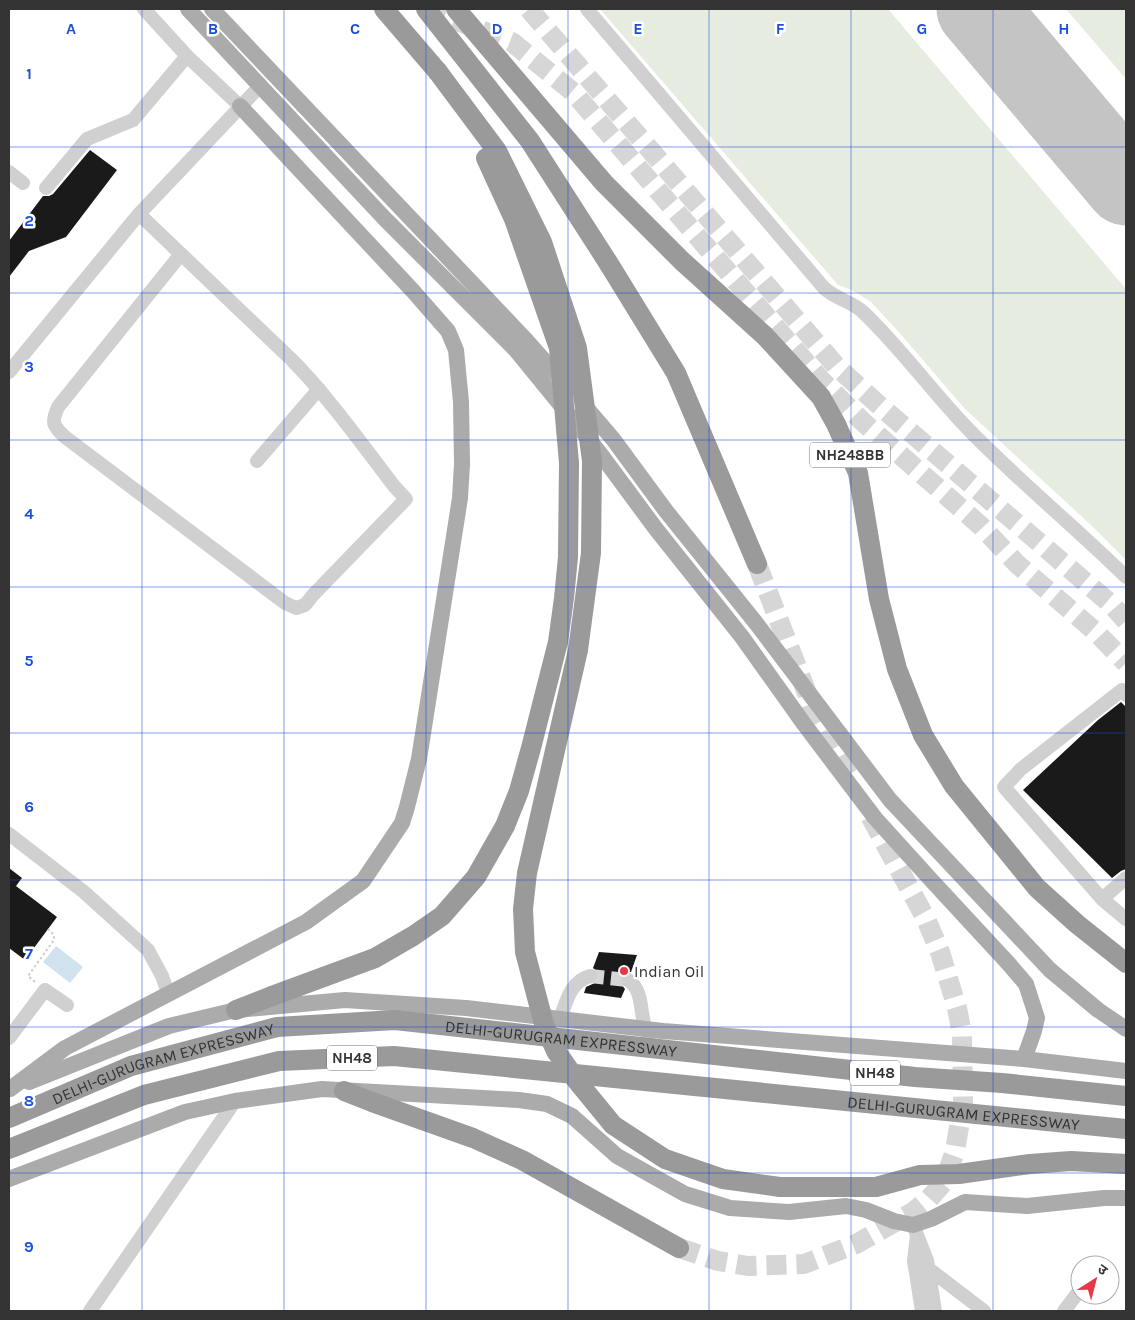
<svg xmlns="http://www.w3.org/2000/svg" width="1135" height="1320" viewBox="0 0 1135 1320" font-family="Karla,'Noto Sans Devanagari',sans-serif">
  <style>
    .green { fill: #e6ecdf }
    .water { fill: #cfe2ee }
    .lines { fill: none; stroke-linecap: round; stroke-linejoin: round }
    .runway { stroke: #c4c4c4; stroke-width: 81 }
    .building { fill: #1a1a1a }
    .minor-tunnel { stroke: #d6d6d6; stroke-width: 14; stroke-dasharray: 14 7; stroke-linecap: butt }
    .highway-tunnel { stroke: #d6d6d6; stroke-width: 20; stroke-dasharray: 20 10; stroke-linecap: butt }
    .path { stroke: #cdcdcd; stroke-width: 2; stroke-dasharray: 2.5 2.5; stroke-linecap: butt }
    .minor { stroke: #d0d0d0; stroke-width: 14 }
    .major { stroke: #ababab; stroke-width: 16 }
    .highway { stroke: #9a9a9a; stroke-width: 20 }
    .highway-bridge { stroke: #9a9a9a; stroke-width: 20 }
    .grid { fill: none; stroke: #1d4ed8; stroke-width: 1; stroke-opacity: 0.55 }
    .poi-dot { fill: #e63946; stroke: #fff; stroke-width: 2 }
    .labels { text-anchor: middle; stroke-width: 5; stroke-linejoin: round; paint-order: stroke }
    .shield { fill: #fff; stroke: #707070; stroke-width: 1 }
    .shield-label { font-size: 15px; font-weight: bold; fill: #333 }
    .poi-label { font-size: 16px; fill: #333; stroke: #fff; text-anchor: start }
    .street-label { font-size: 16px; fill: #333; stroke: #fff }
    .grid-label { font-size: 16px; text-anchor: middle; font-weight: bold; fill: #1d4ed8; stroke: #fff; stroke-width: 5; stroke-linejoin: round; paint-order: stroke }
  </style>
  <rect width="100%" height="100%" fill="#fff"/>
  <path class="green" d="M 600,9 L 888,9 L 1126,289 L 1126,560 L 1092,526 L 965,409 L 898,331 L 871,302 L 852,290 L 838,285 Z
    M 1066,9 L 1126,9 L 1126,79 Z"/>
  <path class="water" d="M 56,946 L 83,967 L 70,983 L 43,962 Z"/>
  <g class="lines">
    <path class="runway" d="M 977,9 L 1126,185"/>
  </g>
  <path class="building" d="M 90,150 L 117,170 L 66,237 L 29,251 L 9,277 L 9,241 L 43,196 L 49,196 L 53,194 Z
    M 1121,702 L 1126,707 L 1126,869 L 1121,871 L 1112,878 L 1023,790 L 1098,720 Z
    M 9,868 L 22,878 L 16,886 L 57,917 L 25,960 L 9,948 Z
    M 599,952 L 637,955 L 631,972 L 625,972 L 620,978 L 620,983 L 625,989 L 621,998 L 584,993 L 586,987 L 597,982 L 599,978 L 598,972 L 593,968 Z"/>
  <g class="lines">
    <path class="minor-tunnel" d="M 590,976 L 628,980"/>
    <path class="highway-tunnel" d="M 426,9 L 512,42 L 573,92 L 822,381 L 863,422 L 982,527 L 1017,564 L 1097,633 L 1126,663
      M 529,9 L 837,367 L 880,406 L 1112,605 L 1126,621
      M 757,564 L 817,719 L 848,775
      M 679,1248 L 718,1261 L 748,1266 L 804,1264 L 856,1244 L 913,1212 L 929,1199 L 944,1182 L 955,1151 L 963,1103 L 962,1034 L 957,1008 L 940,952 L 926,919 L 869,814"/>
    <path class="path" d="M 35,982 L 28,976 L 54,940 L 54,935 L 48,929"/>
    <path class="minor" d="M 144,9 L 187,56 L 240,106
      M 587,9 L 824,288 C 836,299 851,301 863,312 C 901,348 932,392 969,430 C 1019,481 1075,527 1126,577
      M 9,172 L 23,183
      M 46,188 L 87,139 L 133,120 L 187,56
      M 139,214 L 292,360 C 330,399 361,443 394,486 L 406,499 L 313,595 L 305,605 L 296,608 L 285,603 L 65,437 C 53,426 51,423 58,407 L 181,254
      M 9,372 L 139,214 L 260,86
      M 257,461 L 319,389
      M 1126,695 L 1122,690 L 1021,769 L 1004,787 L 1102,899 L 1126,919
      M 9,834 L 84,892 L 148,950 L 162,976 L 168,993
      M 1102,899 L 1126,878
      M 628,980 C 646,991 638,1020 649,1036
      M 560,1019 C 567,1000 570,982 590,976
      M 9,1038 L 45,990 L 67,1005
      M 913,1225 L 927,1260 L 935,1311
      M 917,1235 L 914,1261 L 922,1311
      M 929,1269 L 984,1311
      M 90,1311 L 235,1101
      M 1064,1311 L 1080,1290"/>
    <path class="major" d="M 188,9 L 385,219 L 515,349 L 599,452 L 656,529 L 742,637 L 804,724 L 875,818 L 933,882 L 1008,963 L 1026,984 L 1037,1018 L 1034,1031 L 1024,1059
      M 212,9 L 526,340 L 565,384
      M 583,404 L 613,439 L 666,511 L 756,623 L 890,800 L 1050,970 L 1098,1010 L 1126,1029
      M 29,1082 L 169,1026 L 236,1010 L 345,1000 L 466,1008 L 663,1031 L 1024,1059 L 1126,1071
      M 10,1089 L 65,1048 L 306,922 L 363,881 L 402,823 L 407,807 L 419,759 L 460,498 L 462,464 L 461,402 L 456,350 L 448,331 L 413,291 L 240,106
      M 9,1179 L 185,1112 L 235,1101 L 322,1089 L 519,1100 L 547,1104 L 572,1116 L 617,1156 L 685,1194 L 730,1208 L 789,1212 L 846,1206 L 866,1210 L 894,1221 L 913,1225 L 931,1219 L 965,1202 L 1027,1206 L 1104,1198 L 1126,1198"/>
    <g class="highway">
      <path d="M 384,9 L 438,72"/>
      <path d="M 426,9 L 530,141 L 609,264 L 676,373 L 757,564"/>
      <path d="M 456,9 L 604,183 L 682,261 L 765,336 L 821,397 L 836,424 L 858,473 L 879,599 L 897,669 L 923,735 L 954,786 L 1037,888 L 1077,924 L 1126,963"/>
      <path d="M 236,1010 L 272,996"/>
      <path d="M 344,1091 L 372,1102 L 473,1138 L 522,1160 L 679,1248"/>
      <path id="s1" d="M 9,1118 L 131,1066 L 277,1027 L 395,1020 L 915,1077 L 1002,1083 L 1126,1096"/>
      <path id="s2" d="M 9,1149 L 144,1095 L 279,1061 L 394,1056 L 1126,1129"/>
    </g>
    <path class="highway-bridge" d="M 438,72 L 497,151 L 542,242 L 577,348 L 592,461 L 591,553 L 578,650 L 527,873 L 523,909 L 525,952 L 544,1024 L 556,1051 L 577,1081 L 613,1125 L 665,1159 L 723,1179 L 780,1187 L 876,1187 L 920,1175 L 959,1174 L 1030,1164 L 1071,1161 L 1126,1164
      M 272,996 L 375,958 L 413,936 L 442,916 L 476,877 L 505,826 L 519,791 L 531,748 L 558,642 L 564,598 L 568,557 L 569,463 L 559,348 L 514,219 L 486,158"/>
  </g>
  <path class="grid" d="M 142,9 L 142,1311M 284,9 L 284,1311M 426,9 L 426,1311M 568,9 L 568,1311M 709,9 L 709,1311M 851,9 L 851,1311M 993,9 L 993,1311M 9,147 L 1126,147M 9,293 L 1126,293M 9,440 L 1126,440M 9,587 L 1126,587M 9,733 L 1126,733M 9,880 L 1126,880M 9,1027 L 1126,1027M 9,1173 L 1126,1173"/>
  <circle class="poi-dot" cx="624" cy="971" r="5"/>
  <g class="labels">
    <g class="shield">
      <rect x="810" y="442.5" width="80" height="25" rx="4"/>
      <rect x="327" y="1045.5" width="50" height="25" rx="4"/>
      <rect x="850" y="1060.5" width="50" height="25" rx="4"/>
    </g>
    <g class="shield-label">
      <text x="850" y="460">NH248BB</text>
      <text x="352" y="1063">NH48</text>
      <text x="875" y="1078">NH48</text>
    </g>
    <g class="poi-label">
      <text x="634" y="977">Indian Oil</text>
    </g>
    <g class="street-label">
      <text dy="6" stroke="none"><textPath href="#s1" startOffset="569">DELHI-GURUGRAM EXPRESSWAY</textPath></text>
      <text dy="6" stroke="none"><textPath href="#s1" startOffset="164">DELHI-GURUGRAM EXPRESSWAY</textPath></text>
      <text dy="6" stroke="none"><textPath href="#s2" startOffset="972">DELHI-GURUGRAM EXPRESSWAY</textPath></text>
    </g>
  </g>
  <g class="grid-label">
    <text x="71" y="34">A</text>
    <text x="213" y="34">B</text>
    <text x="355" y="34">C</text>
    <text x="497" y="34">D</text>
    <text x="638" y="34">E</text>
    <text x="780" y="34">F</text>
    <text x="922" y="34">G</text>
    <text x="1064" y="34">H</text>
    <text x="29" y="79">1</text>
    <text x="29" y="226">2</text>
    <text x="29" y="372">3</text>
    <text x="29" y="519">4</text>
    <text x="29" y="666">5</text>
    <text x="29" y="812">6</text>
    <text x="29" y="959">7</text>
    <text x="29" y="1106">8</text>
    <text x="29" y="1252">9</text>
  </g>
  <rect width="1135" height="1320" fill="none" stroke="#333333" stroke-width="20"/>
  <g transform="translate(1095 1280) rotate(36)"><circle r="24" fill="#ffffff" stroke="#adadad"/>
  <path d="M0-4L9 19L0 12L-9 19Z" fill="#e63946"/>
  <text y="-8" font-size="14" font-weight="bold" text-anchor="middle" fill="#333333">उ</text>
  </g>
</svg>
